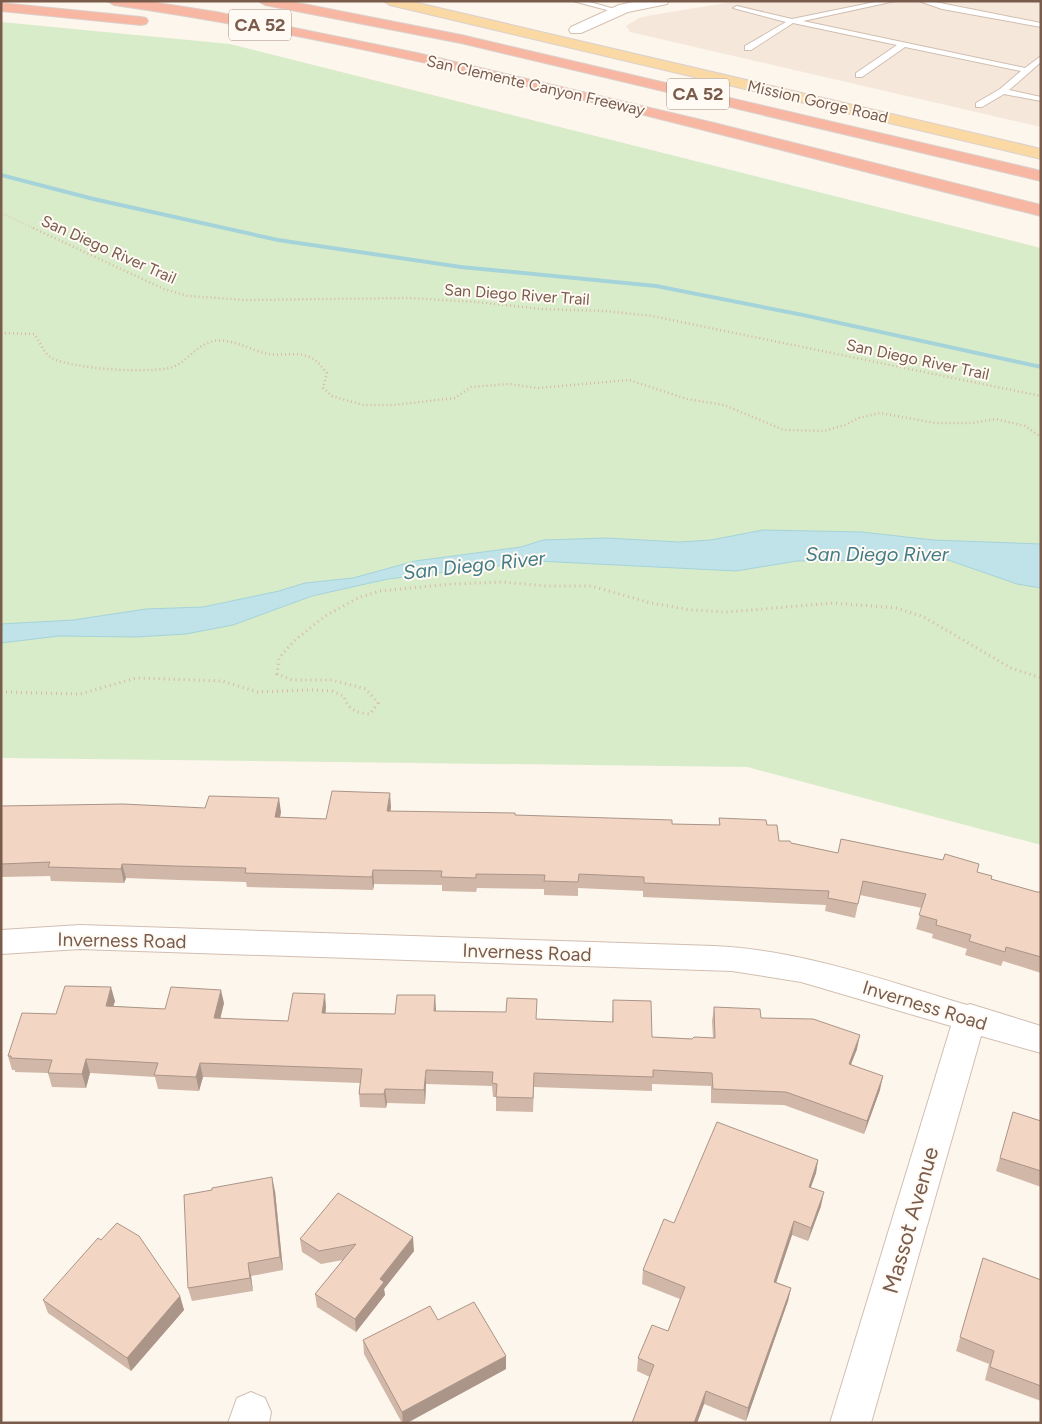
<svg xmlns="http://www.w3.org/2000/svg" width="1042" height="1424" viewBox="0 0 1042 1424" font-family="Figtree,sans-serif">
  <style>
    .residential { fill: #f5e8da }
    .green { fill: #d8ecc9 }
    .water { fill: #bfe3e8; stroke: #a5d3da }
    .lines { fill: none; stroke-linecap: round; stroke-linejoin: round }
    .stream { fill: #a5d3da; fill-rule: evenodd }
    .lane-casing { stroke: #d1beb0; stroke-width: 2 }
    .street-casing { stroke: #d1beb0; stroke-width: 2 }
    .secondary-casing { stroke: #d6c0b0; stroke-width: 2 }
    .primary-casing { stroke: #dad1cd; stroke-width: 2 }
    .highway-casing { stroke: #dad1cd; stroke-width: 2 }
    .path-far2 { stroke: #d9b8a5; stroke-width: 2; stroke-dasharray: 0.5 2.5; stroke-linecap: butt }
    .path-far1 { stroke: #d9b8a5; stroke-width: 2.5; stroke-dasharray: 1 3; stroke-linecap: butt }
    .path { stroke: #d9b8a5; stroke-width: 3; stroke-dasharray: 1 4; stroke-linecap: butt }
    .lane { fill: #fff; fill-rule: evenodd }
    .street { fill: #fff; fill-rule: evenodd }
    .secondary { fill: #fff; fill-rule: evenodd }
    .primary { fill: #fbd9a5; fill-rule: evenodd }
    .highway { fill: #f7b7a3; fill-rule: evenodd }
    .wall { fill: #d1b7a8 }
    .shaded-wall { fill: #aa9588 }
    .building { fill: #f3d5c3; stroke: #aa9588 }
    .labels { text-anchor: middle; stroke-width: 4; stroke-linejoin: round; paint-order: stroke }
    .far-street-label { font-size: 16px; fill: #7a5c4d; stroke: #fffaf3 }
    .shield { fill: #fffaf3; stroke: #a28b7f; stroke-width: 1 }
    .shield-label { font-size: 18px; font-weight: bold; fill: #7a5c4d }
    .street-label { font-size: 19px; fill: #7a5c4d; stroke: #fffaf3 }
    .water-label { font-size: 20px; font-style: italic; fill: #437c86; stroke: #fffaf3 }
    .near-street-label { font-size: 22px; fill: #7a5c4d; stroke: #fffaf3 }
  </style>
  <rect width="100%" height="100%" fill="#fdf6ec"/>
  <path class="residential" d="M 738,1 L 1041,1 L 1041,127 L 630,32 L 626,26 L 639,18 L 652,15 Z"/>
  <path class="green" d="M 1,22 L 230,44 L 1041,248 L 1041,845 L 747,767 L 1,758 Z"/>
  <path class="water" d="M 763,530 L 862,532 L 933,540 L 1041,544 L 1041,588 L 1017,584 L 948,560 L 797,561 L 736,571 L 537,561 L 388,579 L 312,596 L 233,625 L 186,634 L 136,637 L 59,636 L 1,643 L 1,624 L 73,620 L 146,609 L 203,607 L 279,591 L 305,583 L 353,578 L 415,561 L 521,547 L 543,540 L 607,538 L 679,542 L 711,540 Z"/>
  <g class="lines">
    <path class="stream" d="M 1,173 L 94,197 L 278,238 L 461,265 L 656,284 L 803,313 L 1041,365 L 1041,369 L 803,317 L 656,288 L 461,269 L 278,242 L 93,201 L 1,177 Z"/>
    <defs>
      <path id="lane" d="M 573,1 L 586,1 L 622,11 L 618,13 Z
        M 880,1 L 895,1 L 803,21 L 1025,68 L 1041,56 L 1041,62 L 1009,90 L 1041,97 L 1041,101 L 1004,94 L 982,107 L 976,107 L 976,103 L 1000,89 L 1021,71 L 905,47 L 862,77 L 856,77 L 856,73 L 897,45 L 793,23 L 751,50 L 745,50 L 745,46 L 786,22 L 733,8 L 737,6 L 792,19 Z
        M 919,1 L 930,1 L 1041,23 L 1041,27 L 942,9 Z"/>
      <path id="street" d="M 80,925 L 714,946 C 801,950 884,980 967,1005 L 970,1004 L 1041,1026 L 1041,1053 L 981,1036 L 871,1423 L 830,1423 L 951,1026 L 801,982 L 732,971 L 80,949 L 1,954 L 1,930 Z
        M 251,1392 L 265,1398 L 271,1412 L 269,1423 L 228,1423 L 237,1398 Z"/>
      <path id="secondary" d="M 638,1 L 669,1 L 667,4 L 628,12 L 581,33 L 571,33 L 569,30 L 571,27 L 619,5 Z"/>
      <path id="primary" d="M 383,1 L 409,1 L 1041,149 L 1041,159 L 390,5 Z"/>
      <path id="highway" d="M 107,1 L 145,1 L 216,12 L 417,53 L 714,123 L 1041,205 L 1041,216 C 733,140 428,50 114,5 Z
        M 258,1 L 288,1 L 461,35 L 1041,171 L 1041,181 L 461,43 L 265,5 Z
        M 1,3 L 141,17 L 146,18 L 148,21 L 146,24 L 141,25 L 1,11 Z"/>
    </defs>
    <use href="#lane" class="lane-casing"/>
    <use href="#street" class="street-casing"/>
    <use href="#secondary" class="secondary-casing"/>
    <use href="#primary" class="primary-casing"/>
    <use href="#highway" class="highway-casing"/>
    <path class="path-far2" d="M 1,213 L 36,229"/>
    <path class="path-far1" d="M 33,228 L 164,289 L 188,296 L 247,300 L 409,298 L 477,302 L 542,309 L 605,311 L 652,316 L 1041,396
      M 1,333 L 34,334 C 40,341 43,353 52,358 C 71,369 153,374 173,367 C 188,361 197,344 214,341 C 233,338 251,351 269,354 C 282,356 295,352 307,356 C 316,359 321,366 327,373 L 323,388 L 332,396 L 363,405 L 394,405 L 455,398 L 471,387 L 509,384 L 538,388 L 629,380 L 687,399 L 724,405 L 784,430 L 824,431 L 845,425 L 859,418 L 880,413 L 935,423 L 972,423 L 996,419 L 1025,426 L 1041,437"/>
    <path class="path" d="M 1,692 L 80,694 L 136,678 L 222,681 L 258,692 L 311,690 L 332,691 L 344,696 C 348,710 357,713 370,714 L 378,703 L 366,689 L 332,680 L 292,680 L 277,674 L 279,658 L 294,641 L 325,616 L 358,598 L 380,591 L 452,584 L 503,582 L 546,586 L 591,586 L 651,603 L 691,610 L 728,612 L 833,603 L 897,608 L 924,617 L 1011,668 L 1041,678"/>
    <use href="#lane" class="lane"/>
    <use href="#street" class="street"/>
    <use href="#secondary" class="secondary"/>
    <use href="#primary" class="primary"/>
    <use href="#highway" class="highway"/>
  </g>
  <path class="wall" d="M 1,806 L 281,812 L 280,817 L 326,819 L 391,807 L 390,811 L 515,815 L 672,824 L 719,825 L 719,818 L 767,825 L 779,841 L 838,853 L 977,872 L 991,879 L 1037,892 L 1041,892 L 1041,973 L 1003,961 L 1001,966 L 965,955 L 967,949 L 932,938 L 933,934 L 916,929 L 922,908 L 860,895 L 855,918 L 825,911 L 826,905 L 643,897 L 643,891 L 578,888 L 578,896 L 544,895 L 544,889 L 477,888 L 476,892 L 442,891 L 442,885 L 374,884 L 373,890 L 247,887 L 246,882 L 178,880 L 126,878 L 124,883 L 51,881 L 50,876 L 1,877 Z
    M 613,1000 L 652,1037 L 692,1039 L 713,1038 L 712,1021 L 714,1007 L 761,1018 L 857,1049 L 851,1064 L 880,1090 L 864,1134 L 784,1105 L 711,1103 L 711,1086 L 652,1084 L 652,1091 L 534,1087 L 533,1112 L 496,1111 L 496,1097 L 493,1097 L 492,1086 L 426,1084 L 425,1104 L 387,1103 L 386,1108 L 360,1107 L 359,1094 L 360,1083 L 203,1077 L 199,1091 L 158,1089 L 155,1077 L 90,1073 L 86,1088 L 52,1087 L 48,1073 L 15,1072 L 15,1070 L 12,1070 L 8,1056 L 56,1014 L 115,1001 L 113,1006 L 165,1009 L 224,1003 L 220,1019 L 288,1021 L 326,1007 L 326,1013 L 395,1014 L 435,1011 L 536,1019 L 612,1022 Z
    M 1013,1112 L 1041,1121 L 1041,1187 L 996,1171 Z
    M 818,1160 L 816,1173 L 811,1187 L 821,1206 L 808,1241 L 792,1235 L 776,1282 L 791,1288 L 788,1301 L 746,1421 L 704,1404 L 697,1423 L 632,1423 L 650,1377 L 637,1371 L 638,1358 L 668,1331 L 680,1299 L 642,1284 L 643,1270 L 674,1223 Z
    M 275,1191 L 283,1270 L 251,1276 L 253,1291 L 192,1301 L 188,1288 Z
    M 300,1239 L 414,1251 L 384,1289 L 385,1295 L 356,1332 L 317,1307 L 315,1294 L 343,1260 L 321,1264 L 302,1252 Z
    M 983,1258 L 1041,1280 L 1041,1401 L 985,1380 L 989,1364 L 956,1351 Z
    M 180,1296 L 184,1310 L 131,1371 L 48,1313 L 43,1300 Z
    M 363,1340 L 506,1356 L 506,1369 L 407,1423 L 402,1423 L 364,1354 Z"/>
  <path class="shaded-wall" d="M 390,793 L 391,807 L 388,825 L 387,811 Z
    M 279,798 L 281,812 L 277,831 L 275,817 Z
    M 122,864 L 126,878 L 124,883 L 121,869 Z
    M 373,870 L 374,884 L 373,890 L 372,877 Z
    M 111,987 L 115,1001 L 109,1020 L 106,1006 Z
    M 221,990 L 224,1003 L 217,1032 L 214,1018 Z
    M 325,994 L 326,1007 L 323,1026 L 322,1013 Z
    M 435,995 L 436,1009 L 434,1025 L 434,1011 Z
    M 860,1035 L 857,1049 L 846,1077 L 849,1064 Z
    M 86,1059 L 90,1073 L 86,1088 L 82,1074 Z
    M 200,1063 L 203,1077 L 199,1091 L 196,1077 Z
    M 426,1070 L 426,1084 L 425,1104 L 424,1090 Z
    M 883,1076 L 880,1090 L 864,1134 L 867,1121 Z
    M 385,1089 L 387,1103 L 386,1108 L 384,1094 Z
    M 818,1160 L 816,1173 L 806,1200 L 809,1187 Z
    M 272,1177 L 275,1191 L 283,1270 L 280,1257 Z
    M 824,1192 L 821,1206 L 808,1241 L 811,1228 Z
    M 794,1221 L 792,1235 L 772,1295 L 774,1282 Z
    M 413,1237 L 414,1251 L 384,1289 L 385,1295 L 356,1332 L 355,1319 L 380,1279 Z
    M 248,1263 L 251,1276 L 253,1291 L 250,1278 Z
    M 791,1288 L 788,1301 L 746,1421 L 748,1408 Z
    M 180,1296 L 184,1310 L 131,1371 L 127,1358 Z
    M 506,1356 L 506,1369 L 407,1423 L 403,1423 L 402,1412 Z
    M 706,1391 L 704,1404 L 697,1423 L 694,1423 Z"/>
  <path class="building" d="M 332,791 L 390,793 L 387,811 L 515,813 L 515,815 L 672,820 L 672,824 L 720,825 L 719,818 L 766,820 L 767,825 L 777,825 L 779,841 L 790,841 L 791,843 L 838,853 L 841,839 L 943,860 L 945,854 L 979,864 L 977,872 L 992,876 L 991,879 L 1037,892 L 1041,892 L 1041,957 L 1006,947 L 1005,952 L 969,941 L 971,935 L 936,925 L 937,920 L 919,915 L 926,894 L 863,881 L 858,904 L 828,898 L 829,891 L 644,883 L 644,877 L 579,874 L 578,882 L 544,881 L 545,875 L 476,874 L 476,878 L 441,877 L 442,871 L 373,870 L 372,877 L 245,873 L 246,868 L 175,866 L 122,864 L 121,869 L 48,867 L 50,862 L 1,864 L 1,806 L 123,804 L 205,808 L 209,796 L 279,798 L 275,817 L 326,819 Z
    M 65,986 L 111,987 L 106,1006 L 165,1009 L 171,987 L 221,990 L 214,1018 L 288,1021 L 293,993 L 325,994 L 322,1013 L 395,1014 L 397,995 L 435,995 L 434,1011 L 506,1012 L 507,998 L 537,999 L 536,1019 L 613,1022 L 613,1000 L 651,1001 L 652,1037 L 692,1039 L 694,1037 L 715,1038 L 714,1007 L 760,1009 L 761,1018 L 813,1019 L 860,1035 L 849,1064 L 883,1076 L 867,1121 L 786,1092 L 713,1089 L 712,1073 L 653,1070 L 653,1077 L 534,1073 L 533,1098 L 496,1097 L 497,1084 L 492,1083 L 493,1072 L 426,1070 L 424,1090 L 385,1089 L 384,1094 L 359,1094 L 362,1069 L 200,1063 L 196,1077 L 154,1075 L 158,1063 L 86,1059 L 82,1074 L 48,1073 L 52,1060 L 11,1058 L 11,1056 L 8,1056 L 22,1013 L 56,1014 Z
    M 1013,1112 L 1041,1121 L 1041,1171 L 1000,1158 Z
    M 717,1122 L 818,1160 L 809,1187 L 824,1192 L 811,1228 L 794,1221 L 774,1282 L 791,1288 L 748,1408 L 706,1391 L 694,1423 L 632,1423 L 654,1365 L 638,1358 L 652,1325 L 668,1331 L 685,1287 L 643,1270 L 664,1219 L 674,1223 Z
    M 272,1177 L 280,1257 L 248,1263 L 250,1278 L 188,1288 L 184,1195 L 212,1190 L 212,1188 Z
    M 338,1193 L 413,1237 L 380,1279 L 384,1282 L 355,1319 L 315,1294 L 356,1244 L 319,1251 L 300,1239 Z
    M 117,1223 L 139,1236 L 180,1296 L 127,1358 L 43,1300 L 98,1238 L 101,1240 Z
    M 983,1258 L 1041,1280 L 1041,1386 L 990,1367 L 994,1351 L 960,1337 Z
    M 474,1302 L 506,1356 L 402,1412 L 363,1340 L 430,1306 L 438,1320 Z"/>
  <g class="labels">
    <g class="far-street-label">
      <text transform="translate(536 85) rotate(13)" y="6">San Clemente Canyon Freeway</text>
      <text transform="translate(818 101) rotate(13)" y="6">Mission Gorge Road</text>
      <text transform="translate(109 249) rotate(24)" y="6">San Diego River Trail</text>
      <text transform="translate(517 294) rotate(4)" y="6">San Diego River Trail</text>
      <text transform="translate(918 359) rotate(12)" y="6">San Diego River Trail</text>
    </g>
    <g class="shield">
      <rect x="229" y="9.5" width="62" height="31" rx="4"/>
      <rect x="667" y="78.5" width="62" height="31" rx="4"/>
    </g>
    <g class="shield-label">
      <text x="260" y="31">CA 52</text>
      <text x="698" y="100">CA 52</text>
    </g>
    <g class="street-label">
      <text transform="translate(122 940) rotate(1)" y="7">Inverness Road</text>
      <text transform="translate(527 952) rotate(2)" y="7">Inverness Road</text>
      <text transform="translate(925 1005) rotate(17)" y="7">Inverness Road</text>
    </g>
    <g class="water-label">
      <text x="877" y="561">San Diego River</text>
      <text transform="translate(474 565) rotate(-6)" y="7">San Diego River</text>
    </g>
    <g class="near-street-label">
      <text transform="translate(910 1220) rotate(-74)" y="8">Massot Avenue</text>
    </g>
  </g>
  <rect width="1042" height="1424" fill="none" stroke="#7a5c4d" stroke-width="5"/>
</svg>
